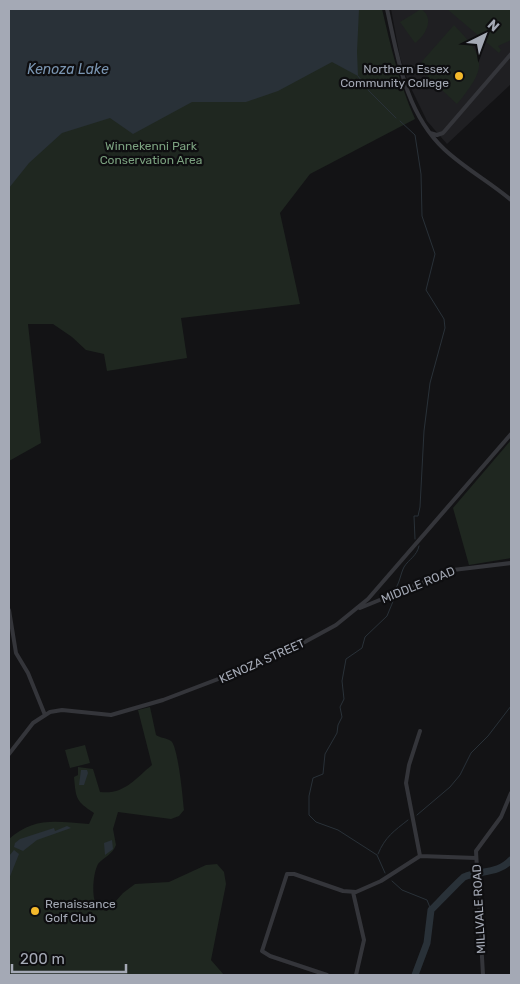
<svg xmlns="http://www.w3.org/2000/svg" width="520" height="984" viewBox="0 0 520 984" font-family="Rubik,sans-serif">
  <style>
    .built { fill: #1f1f22 }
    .green { fill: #1f2720 }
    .water { fill: #293138 }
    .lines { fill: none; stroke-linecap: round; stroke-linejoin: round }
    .stream { stroke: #293138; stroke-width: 1 }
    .river { stroke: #293138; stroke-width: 7 }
    .minor { stroke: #34353a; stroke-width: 4 }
    .poi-dot { fill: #f4b92b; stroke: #0e0e10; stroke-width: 2 }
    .labels { text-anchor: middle; stroke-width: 4.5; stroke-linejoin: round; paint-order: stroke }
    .poi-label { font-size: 12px; fill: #a4a9b5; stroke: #0e0e10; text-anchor: end }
    .park-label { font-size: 12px; fill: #7ba17f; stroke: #0e0e10 }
    .street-label { font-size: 12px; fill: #a4a9b5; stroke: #0e0e10 }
    .water-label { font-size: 14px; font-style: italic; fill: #7a95b1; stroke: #0e0e10 }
  </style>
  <rect width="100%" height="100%" fill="#131315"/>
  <path class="built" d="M 391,9 L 511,9 L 511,84 L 447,144 L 427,121 L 408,82 L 400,57 Z"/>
  <path class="green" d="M 9,9 L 382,9 C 391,47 399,83 415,119 L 310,174 L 280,213 L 300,304 L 181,318 L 187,358 L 107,371 L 104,354 L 86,350 L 72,337 L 53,324 L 28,324 L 41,443 L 9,461 Z
    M 421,9 C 435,18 426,35 415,43 L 400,22 Z
    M 447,9 L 511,9 L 511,40 L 498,46 L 501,50 L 499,53 Z
    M 454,25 C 487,59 487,67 457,104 L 417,67 Z
    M 511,440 L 511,558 L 469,565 L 453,508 Z
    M 150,707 L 156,735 C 160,738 167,738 171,741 C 178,746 183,799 184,810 L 179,816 L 171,819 L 118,812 L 113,829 L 116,845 C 112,855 104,857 98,864 C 93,873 91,898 97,906 C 99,910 103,910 107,911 L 123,893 L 135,884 L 169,882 L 206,865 L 217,864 L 224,872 L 226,884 L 211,960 L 224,975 L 9,975 L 9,839 C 35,816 57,822 89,824 L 94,813 C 76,801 76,799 74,777 L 78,775 L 78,767 L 93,769 L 100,792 C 124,795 135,779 152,765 L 138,710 Z
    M 85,745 L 90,763 L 70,768 L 65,750 Z"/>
  <path class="water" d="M 9,9 L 359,9 L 357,52 L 358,76 L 332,62 L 278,91 L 246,102 L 192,102 L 133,134 L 110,118 L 62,133 L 29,163 L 9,188 Z
    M 81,770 L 87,770 L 88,773 L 84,785 L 79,785 Z
    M 67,826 L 71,828 L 37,840 L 23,851 L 14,847 L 15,843 L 20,839 L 54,828 L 55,831 Z
    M 112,840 L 113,849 L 105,855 L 104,843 Z
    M 14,850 L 19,854 L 9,879 L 9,856 Z"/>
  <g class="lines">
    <path class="stream" d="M 358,76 L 369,91 L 396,118
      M 400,121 L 415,135 L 421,174 L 422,216 L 435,254 L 426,290 L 444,319 L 445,328 L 430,383 L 424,431 L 420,507 L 418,516 L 414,516 L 415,539
      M 394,591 C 400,583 400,575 404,567 C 409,559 417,556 419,546
      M 417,815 L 450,787 L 460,775 L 471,753 L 488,736 L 511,706
      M 378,854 C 385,837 394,831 408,820
      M 385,873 L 377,855 L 338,830 L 316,822 L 309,815 L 309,796 L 313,778 L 323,774 L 325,754 L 337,733 L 338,725 L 342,717 L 340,707 L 344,699 L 342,681 L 346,659 L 362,648 L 365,637 L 387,616 L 394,599
      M 392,881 L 402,890 L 427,900 L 431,910"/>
    <path class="river" d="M 415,975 L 427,943 L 431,910 C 437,904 462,878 464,877 C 481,870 498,874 511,860"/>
    <path class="minor" d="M 387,9 C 398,58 405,112 444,149 C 464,168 490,182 511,200
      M 430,133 L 437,135 L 443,133 L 511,54
      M 360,608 L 453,570 L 511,563
      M 9,610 L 16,653 L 28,673 L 45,715
      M 420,731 L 409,765 L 406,783 L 420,856
      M 9,754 L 33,723 L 50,712 L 62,710 L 111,715 L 163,700 L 279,656 L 336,625 L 368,599 L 511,434
      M 353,892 L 364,940 L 356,975
      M 327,975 L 270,956 L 262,951 L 287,874 L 294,874 L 343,891 L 356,892 L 381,881 L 420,856 L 476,858
      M 483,975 L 476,851 L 501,817 L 511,793"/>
  </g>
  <g class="poi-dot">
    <circle cx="459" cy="76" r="5"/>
    <circle cx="35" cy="911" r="5"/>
  </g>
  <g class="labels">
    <g class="poi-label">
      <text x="449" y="73">Northern Essex<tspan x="449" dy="14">Community College</tspan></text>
      <text x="45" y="908" text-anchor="start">Renaissance<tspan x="45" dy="14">Golf Club</tspan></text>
    </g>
    <g class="park-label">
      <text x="151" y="150">Winnekenni Park<tspan x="151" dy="14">Conservation Area</tspan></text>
    </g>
    <g class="street-label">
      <text transform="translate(418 585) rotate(-22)" y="4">MIDDLE ROAD</text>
      <text transform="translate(262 661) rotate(-24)" y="4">KENOZA STREET</text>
      <text transform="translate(479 909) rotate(-93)" y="4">MILLVALE ROAD</text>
    </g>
    <g class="water-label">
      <text x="68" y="74">Kenoza Lake</text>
    </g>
  </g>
  <rect width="520" height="984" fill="none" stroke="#a4a9b5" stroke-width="20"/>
  <g transform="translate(485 35) rotate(42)" stroke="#0e0e10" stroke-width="4" paint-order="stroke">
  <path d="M0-4L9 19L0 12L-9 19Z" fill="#a4a9b5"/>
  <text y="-8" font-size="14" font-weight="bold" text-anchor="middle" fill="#a4a9b5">N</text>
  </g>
  <path d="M12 964v8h114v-8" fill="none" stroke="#a4a9b5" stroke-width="2.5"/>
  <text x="20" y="964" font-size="15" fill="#a4a9b5" stroke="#0e0e10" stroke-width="4" paint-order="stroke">200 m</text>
</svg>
